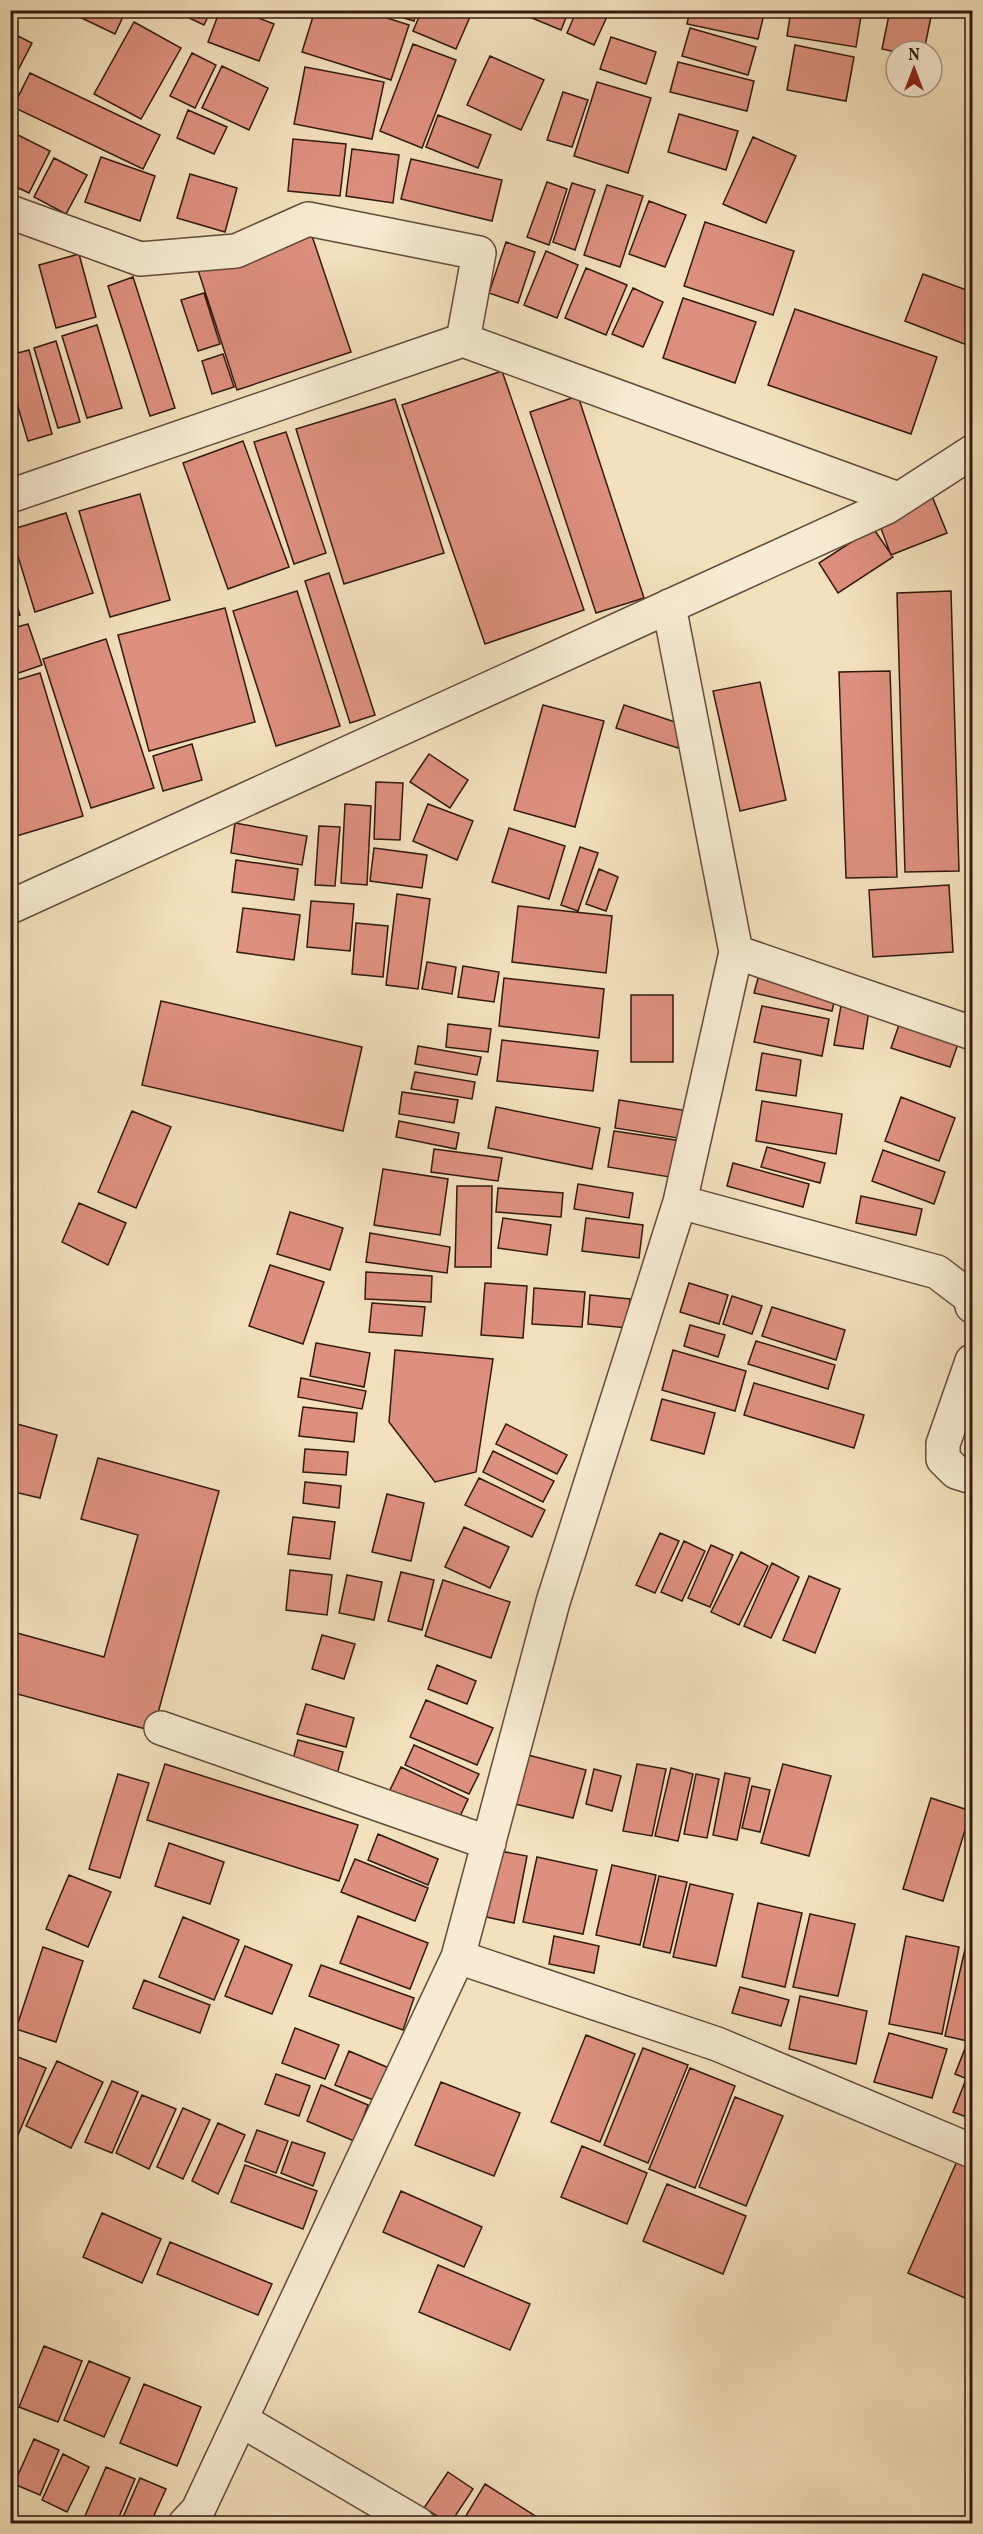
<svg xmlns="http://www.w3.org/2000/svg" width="983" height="2534" viewBox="0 0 983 2534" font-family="Vollkorn,serif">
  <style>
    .building { fill: #de907e; stroke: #321a0e; stroke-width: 1.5 }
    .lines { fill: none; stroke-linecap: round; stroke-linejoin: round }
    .minor-casing { stroke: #624c3a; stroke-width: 36 }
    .minor { stroke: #f7ecd3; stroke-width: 33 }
  </style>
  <rect width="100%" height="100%" fill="#f2e1bc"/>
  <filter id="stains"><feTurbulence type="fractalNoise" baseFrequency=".00333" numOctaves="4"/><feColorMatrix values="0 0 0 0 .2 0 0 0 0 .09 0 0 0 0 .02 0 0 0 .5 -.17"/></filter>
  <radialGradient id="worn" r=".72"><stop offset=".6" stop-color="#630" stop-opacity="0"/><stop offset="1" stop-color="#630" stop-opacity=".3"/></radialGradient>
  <path class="building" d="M 65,10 L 126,10 L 115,34 Z
    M 172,10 L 211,10 L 204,25 Z
    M 220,10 L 238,10 L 274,24 L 259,61 L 208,42 Z
    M 315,10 L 362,10 L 409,25 L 391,80 L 302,52 Z
    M 377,10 L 417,10 L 414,21 Z
    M 422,10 L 473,10 L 456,49 L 413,31 Z
    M 535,10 L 569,10 L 561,30 L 532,18 Z
    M 577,10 L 610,10 L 594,45 L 567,33 Z
    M 690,10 L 765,10 L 758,39 L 687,24 Z
    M 791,10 L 862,10 L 856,47 L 787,36 Z
    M 890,10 L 932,12 L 924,51 L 896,52 L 882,49 Z
    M 134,22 L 181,48 L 141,119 L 94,94 Z
    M 690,28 L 756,47 L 748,75 L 682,56 Z
    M 10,32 L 32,43 L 14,78 L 10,76 Z
    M 611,37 L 656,52 L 646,84 L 600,69 Z
    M 413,44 L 456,60 L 422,148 L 380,131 Z
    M 795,45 L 854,57 L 846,101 L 787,90 Z
    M 192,53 L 216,65 L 195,108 L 170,96 Z
    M 490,56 L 544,80 L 521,130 L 467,105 Z
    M 678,62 L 754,81 L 747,111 L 670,92 Z
    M 222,66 L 268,88 L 249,130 L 202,108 Z
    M 305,67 L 384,82 L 372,139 L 294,124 Z
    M 30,73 L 160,135 L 143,169 L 13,107 Z
    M 597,82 L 651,98 L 628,173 L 574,156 Z
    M 563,92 L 588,100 L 572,147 L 547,140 Z
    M 188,110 L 227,127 L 214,154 L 177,138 Z
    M 679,114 L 738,131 L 726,170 L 668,152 Z
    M 438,115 L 491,135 L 478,168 L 426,147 Z
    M 10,131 L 50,151 L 29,193 L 10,184 Z
    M 753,137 L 796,156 L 766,223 L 723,204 Z
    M 293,139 L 346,144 L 340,196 L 288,191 Z
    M 352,149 L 399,155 L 393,203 L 346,196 Z
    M 101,157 L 155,176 L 140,221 L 85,202 Z
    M 54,158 L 87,175 L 66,214 L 34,197 Z
    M 411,159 L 502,180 L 492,221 L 401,199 Z
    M 190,174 L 237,188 L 225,232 L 177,218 Z
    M 547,182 L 567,189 L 549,245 L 527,237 Z
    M 572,183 L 595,190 L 575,250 L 553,242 Z
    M 607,185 L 643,196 L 620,267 L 584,255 Z
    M 649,201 L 686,215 L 665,267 L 629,254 Z
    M 705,222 L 794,251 L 773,315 L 684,286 Z
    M 311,233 L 351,352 L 237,390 L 198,270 Z
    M 506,242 L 535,252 L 518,303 L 489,293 Z
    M 546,251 L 578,265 L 557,318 L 524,305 Z
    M 79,254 L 96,317 L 56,328 L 39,265 Z
    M 586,268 L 627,285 L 606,335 L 565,318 Z
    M 923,274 L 972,292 L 972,347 L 905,321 Z
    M 133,277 L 175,408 L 150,416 L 108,286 Z
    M 633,288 L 663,302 L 643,347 L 612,334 Z
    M 204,293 L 220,344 L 198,351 L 181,300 Z
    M 683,298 L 756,322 L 735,383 L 663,358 Z
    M 795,309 L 937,357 L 911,434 L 768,385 Z
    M 97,325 L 122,408 L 87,418 L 62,336 Z
    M 56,341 L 80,422 L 58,428 L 34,348 Z
    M 29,350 L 52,434 L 28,441 L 10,380 L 10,355 Z
    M 223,354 L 234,387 L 212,394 L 202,361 Z
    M 502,371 L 584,610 L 485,644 L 402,405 Z
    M 578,396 L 644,598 L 596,613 L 530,412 Z
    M 395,399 L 444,553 L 344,584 L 296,429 Z
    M 286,432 L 326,553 L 294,564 L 254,442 Z
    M 243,441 L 289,567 L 228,589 L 183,463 Z
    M 140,494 L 170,600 L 110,617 L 79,511 Z
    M 932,496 L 947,533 L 891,555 L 877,518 Z
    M 66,513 L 93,593 L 35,612 L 10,530 Z
    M 873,528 L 893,557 L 838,593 L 819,563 Z
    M 329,573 L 375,715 L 350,723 L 305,581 Z
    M 10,586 L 20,615 L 10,618 Z
    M 297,591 L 340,726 L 276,746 L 233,611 Z
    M 951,591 L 959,871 L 905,872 L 897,593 Z
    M 225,608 L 255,722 L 149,751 L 118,635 Z
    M 28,624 L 42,665 L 10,676 L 10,629 Z
    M 106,639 L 154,788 L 91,808 L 43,659 Z
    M 890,671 L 897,877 L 846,878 L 839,672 Z
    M 40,673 L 83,816 L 10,838 L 10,682 Z
    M 760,682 L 786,800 L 740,811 L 713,691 Z
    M 543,705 L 604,721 L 575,827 L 514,810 Z
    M 624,705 L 684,725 L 678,748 L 616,728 Z
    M 192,744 L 202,780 L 163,791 L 153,756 Z
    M 429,754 L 468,780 L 450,808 L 410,782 Z
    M 376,782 L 403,783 L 400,840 L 374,839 Z
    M 345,804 L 371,806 L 367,885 L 341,883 Z
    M 428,804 L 473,821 L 457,860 L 413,841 Z
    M 235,823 L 307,836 L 302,865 L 231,853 Z
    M 319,826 L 340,827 L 335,886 L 315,885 Z
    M 509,828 L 565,846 L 549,899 L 492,882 Z
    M 580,847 L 598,853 L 578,911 L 561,905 Z
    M 374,848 L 427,855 L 422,888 L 370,881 Z
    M 236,860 L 298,869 L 294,900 L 232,892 Z
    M 599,869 L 618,877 L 606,911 L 586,904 Z
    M 949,885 L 953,952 L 873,957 L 869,890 Z
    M 397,894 L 430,899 L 418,989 L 386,985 Z
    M 311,901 L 354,904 L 350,951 L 307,947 Z
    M 518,906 L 612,916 L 606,973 L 512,962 Z
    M 243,908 L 300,915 L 294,960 L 237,952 Z
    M 356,923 L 388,926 L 383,977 L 352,974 Z
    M 427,962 L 456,967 L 452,994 L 422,989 Z
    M 463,966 L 499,972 L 494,1002 L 458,997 Z
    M 760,971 L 837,989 L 832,1011 L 754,993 Z
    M 504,978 L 604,989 L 599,1038 L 499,1026 Z
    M 631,995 L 673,995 L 673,1062 L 631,1062 Z
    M 842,1000 L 870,1004 L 863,1049 L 834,1045 Z
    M 161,1001 L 362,1047 L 343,1131 L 142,1085 Z
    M 762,1006 L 829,1019 L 822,1056 L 754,1042 Z
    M 902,1016 L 961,1035 L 950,1067 L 891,1048 Z
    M 448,1024 L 491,1029 L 488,1052 L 446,1047 Z
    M 502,1040 L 598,1051 L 593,1091 L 497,1081 Z
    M 418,1046 L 481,1057 L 477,1075 L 415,1064 Z
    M 762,1053 L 801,1060 L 796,1096 L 756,1090 Z
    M 415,1072 L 475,1082 L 472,1099 L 411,1089 Z
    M 402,1092 L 458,1100 L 454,1123 L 399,1114 Z
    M 901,1097 L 955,1118 L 939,1161 L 885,1141 Z
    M 619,1100 L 695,1112 L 690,1140 L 615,1128 Z
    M 762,1101 L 842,1114 L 836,1154 L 756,1141 Z
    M 496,1107 L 600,1128 L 592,1169 L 488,1148 Z
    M 132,1111 L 171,1127 L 136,1208 L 98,1192 Z
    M 399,1121 L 459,1133 L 456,1149 L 396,1137 Z
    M 614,1131 L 688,1142 L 682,1179 L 608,1167 Z
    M 767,1147 L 825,1163 L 820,1183 L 761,1167 Z
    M 434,1149 L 502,1158 L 498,1181 L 431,1172 Z
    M 883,1150 L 945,1172 L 934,1204 L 872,1181 Z
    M 733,1163 L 809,1184 L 803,1207 L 727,1186 Z
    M 383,1169 L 448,1179 L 440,1235 L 374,1225 Z
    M 578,1184 L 633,1193 L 629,1218 L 574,1209 Z
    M 457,1186 L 492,1186 L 491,1267 L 455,1267 Z
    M 498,1188 L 563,1193 L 561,1217 L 496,1212 Z
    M 861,1196 L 922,1209 L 916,1235 L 856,1223 Z
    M 79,1203 L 126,1223 L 108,1265 L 62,1242 Z
    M 290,1212 L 343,1228 L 330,1270 L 277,1254 Z
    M 503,1218 L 551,1225 L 547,1255 L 498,1248 Z
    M 586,1218 L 643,1225 L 639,1258 L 582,1251 Z
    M 370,1233 L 450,1247 L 447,1273 L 366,1262 Z
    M 270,1265 L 324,1282 L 303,1344 L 249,1326 Z
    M 366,1272 L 432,1276 L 431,1302 L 365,1299 Z
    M 485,1283 L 527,1286 L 523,1338 L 481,1335 Z
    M 689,1283 L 728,1295 L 719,1324 L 680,1312 Z
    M 534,1288 L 585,1292 L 582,1327 L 532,1324 Z
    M 590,1295 L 630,1299 L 627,1328 L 588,1324 Z
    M 732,1296 L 762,1306 L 752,1334 L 723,1324 Z
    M 372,1303 L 425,1307 L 422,1336 L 369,1332 Z
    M 772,1307 L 845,1330 L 836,1360 L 762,1336 Z
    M 690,1325 L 725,1335 L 718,1357 L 684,1346 Z
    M 756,1341 L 835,1365 L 828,1389 L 748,1364 Z
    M 316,1343 L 370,1353 L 364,1387 L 310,1376 Z
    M 395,1350 L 493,1359 L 476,1472 L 435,1482 L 389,1422 Z
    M 673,1350 L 746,1371 L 735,1411 L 662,1390 Z
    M 301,1378 L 366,1391 L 362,1409 L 298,1397 Z
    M 754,1383 L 864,1415 L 854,1448 L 744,1415 Z
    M 662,1399 L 715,1413 L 704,1454 L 651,1440 Z
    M 303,1407 L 357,1413 L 354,1442 L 299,1436 Z
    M 10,1422 L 57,1435 L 40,1498 L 10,1491 Z
    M 506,1424 L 567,1455 L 557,1474 L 496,1444 Z
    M 305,1449 L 348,1452 L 346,1475 L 303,1472 Z
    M 493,1451 L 554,1481 L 543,1502 L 483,1472 Z
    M 98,1458 L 219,1491 L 153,1731 L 10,1692 L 10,1631 L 104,1657 L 138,1535 L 81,1519 Z
    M 479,1478 L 545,1510 L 532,1537 L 465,1505 Z
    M 305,1482 L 341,1486 L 339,1508 L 303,1503 Z
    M 387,1494 L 424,1503 L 411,1561 L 372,1552 Z
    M 293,1517 L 335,1522 L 330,1559 L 288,1554 Z
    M 464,1527 L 509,1547 L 490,1588 L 445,1567 Z
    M 660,1533 L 679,1541 L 655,1593 L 636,1585 Z
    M 684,1541 L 705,1551 L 682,1601 L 661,1592 Z
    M 711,1545 L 733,1555 L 710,1607 L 688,1598 Z
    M 741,1552 L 768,1566 L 739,1625 L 711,1612 Z
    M 772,1563 L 799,1577 L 771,1638 L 744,1626 Z
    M 290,1570 L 332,1575 L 327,1615 L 286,1610 Z
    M 401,1572 L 434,1580 L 422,1630 L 388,1621 Z
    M 347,1575 L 382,1582 L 374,1620 L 339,1613 Z
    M 809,1576 L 840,1589 L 815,1653 L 783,1640 Z
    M 443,1580 L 510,1602 L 491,1658 L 425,1636 Z
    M 322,1635 L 355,1644 L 344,1679 L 312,1669 Z
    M 437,1665 L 476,1681 L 467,1704 L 428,1689 Z
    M 426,1700 L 493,1728 L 477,1765 L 410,1737 Z
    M 306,1704 L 354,1718 L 346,1747 L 297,1734 Z
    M 298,1740 L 343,1752 L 335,1782 L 290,1771 Z
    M 414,1745 L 479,1774 L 469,1794 L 405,1765 Z
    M 528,1755 L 586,1770 L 573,1818 L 515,1804 Z
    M 165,1764 L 358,1825 L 339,1881 L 147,1820 Z
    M 637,1764 L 666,1769 L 652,1836 L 623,1831 Z
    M 783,1764 L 831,1776 L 809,1856 L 761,1843 Z
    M 401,1767 L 468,1799 L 456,1825 L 389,1792 Z
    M 671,1768 L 693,1774 L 678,1841 L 655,1836 Z
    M 594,1769 L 621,1776 L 612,1811 L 586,1804 Z
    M 725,1773 L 750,1778 L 737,1840 L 713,1835 Z
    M 118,1774 L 149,1783 L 120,1878 L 89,1869 Z
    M 696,1774 L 719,1779 L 707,1838 L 684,1834 Z
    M 752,1786 L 770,1790 L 760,1832 L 742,1828 Z
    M 931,1798 L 971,1811 L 943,1901 L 903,1889 Z
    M 378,1834 L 438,1859 L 428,1885 L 368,1860 Z
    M 169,1843 L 224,1862 L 210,1904 L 155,1886 Z
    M 489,1849 L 527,1856 L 514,1923 L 477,1915 Z
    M 537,1857 L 597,1870 L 583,1934 L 523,1922 Z
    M 355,1859 L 428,1888 L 415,1921 L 341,1892 Z
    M 612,1865 L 656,1875 L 640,1945 L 596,1935 Z
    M 69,1875 L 111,1892 L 88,1947 L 46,1929 Z
    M 659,1876 L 687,1882 L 670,1953 L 643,1947 Z
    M 690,1884 L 733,1894 L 716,1966 L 673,1957 Z
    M 758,1903 L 802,1913 L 785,1987 L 742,1977 Z
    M 810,1914 L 855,1924 L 838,1996 L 793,1987 Z
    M 358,1916 L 428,1943 L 410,1989 L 340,1963 Z
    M 183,1917 L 239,1940 L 214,2000 L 159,1977 Z
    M 554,1936 L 599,1946 L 594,1973 L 549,1964 Z
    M 906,1936 L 959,1947 L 942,2034 L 889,2024 Z
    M 966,1945 L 972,1947 L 972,2042 L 945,2036 Z
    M 245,1946 L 292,1965 L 272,2014 L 225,1996 Z
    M 43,1947 L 83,1961 L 56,2042 L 16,2029 Z
    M 321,1965 L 414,1998 L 403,2030 L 309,1996 Z
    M 144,1980 L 210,2005 L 200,2033 L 133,2008 Z
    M 740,1987 L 789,2000 L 781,2026 L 732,2013 Z
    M 800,1996 L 867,2011 L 856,2064 L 789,2049 Z
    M 295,2028 L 339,2045 L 325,2079 L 282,2063 Z
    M 889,2033 L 947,2049 L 932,2098 L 874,2082 Z
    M 586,2035 L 635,2054 L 600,2142 L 551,2122 Z
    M 966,2046 L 972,2048 L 972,2081 L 955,2074 Z
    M 643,2048 L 688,2065 L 648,2163 L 604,2145 Z
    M 349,2051 L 389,2068 L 376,2101 L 335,2085 Z
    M 10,2054 L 46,2068 L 18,2135 L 10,2132 Z
    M 57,2061 L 103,2082 L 71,2148 L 26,2126 Z
    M 690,2068 L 735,2086 L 695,2188 L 649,2169 Z
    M 276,2074 L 310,2086 L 299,2116 L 265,2104 Z
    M 112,2081 L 138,2092 L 112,2153 L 85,2142 Z
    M 441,2082 L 520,2113 L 494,2176 L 415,2145 Z
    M 965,2082 L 972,2084 L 972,2119 L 953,2112 Z
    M 321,2085 L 368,2105 L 354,2141 L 307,2121 Z
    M 142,2095 L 176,2109 L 149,2169 L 116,2153 Z
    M 735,2097 L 783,2116 L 746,2206 L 699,2187 Z
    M 183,2108 L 210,2120 L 183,2179 L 157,2167 Z
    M 218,2123 L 245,2135 L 218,2194 L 192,2181 Z
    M 257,2130 L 288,2141 L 276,2173 L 245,2161 Z
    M 292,2142 L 325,2153 L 313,2186 L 281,2173 Z
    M 582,2146 L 647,2173 L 627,2224 L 561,2197 Z
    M 961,2152 L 972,2157 L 972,2301 L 908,2273 Z
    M 245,2165 L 317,2191 L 303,2229 L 231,2202 Z
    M 667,2184 L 746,2216 L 723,2274 L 643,2241 Z
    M 401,2191 L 482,2227 L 464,2267 L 383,2232 Z
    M 102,2213 L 161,2239 L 142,2283 L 83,2257 Z
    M 170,2242 L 272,2284 L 258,2315 L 157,2274 Z
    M 438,2265 L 530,2304 L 510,2350 L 419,2312 Z
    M 44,2346 L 82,2361 L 58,2422 L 19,2407 Z
    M 89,2361 L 130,2378 L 104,2437 L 64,2420 Z
    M 144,2384 L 201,2407 L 177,2466 L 120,2443 Z
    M 34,2439 L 59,2450 L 40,2495 L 14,2484 Z
    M 63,2454 L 89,2467 L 67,2512 L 42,2500 Z
    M 106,2467 L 135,2479 L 116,2524 L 103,2524 L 85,2516 Z
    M 448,2472 L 473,2489 L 450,2524 L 424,2508 Z
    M 140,2478 L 166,2489 L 150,2524 L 120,2524 Z
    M 485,2484 L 548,2524 L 461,2524 Z"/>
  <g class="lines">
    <defs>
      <path id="minor" d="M 10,212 L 140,259 L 236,251 L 308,219 L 479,253 L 463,340
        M 10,496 L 463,340 L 898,499
        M 10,907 L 887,507 L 972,452
        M 736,952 L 972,1033
        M 680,1202 L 937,1272 L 970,1297 L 972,1306
        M 972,1361 L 943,1444 L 943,1459 L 956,1472 L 972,1477
        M 161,1728 L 489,1843
        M 458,1957 L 553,1602 L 680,1202 L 736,952 L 669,606
        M 241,2420 L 418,2524
        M 185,2524 L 198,2510 L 458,1957 L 717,2044 L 972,2151"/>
    </defs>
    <use href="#minor" class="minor-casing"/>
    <use href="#minor" class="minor"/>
  </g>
  <rect width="983" height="2534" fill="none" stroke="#f2e1bc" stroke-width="36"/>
  <rect x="12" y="12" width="959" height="2510" fill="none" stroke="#321a0e" stroke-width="3"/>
  <rect x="18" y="18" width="947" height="2498" fill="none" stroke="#321a0e" stroke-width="1.5"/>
  <g transform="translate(914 69)"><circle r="28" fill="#f7ecd3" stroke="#a89884" stroke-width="1.5"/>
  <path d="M0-4.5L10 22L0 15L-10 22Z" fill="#8f2418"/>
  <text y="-9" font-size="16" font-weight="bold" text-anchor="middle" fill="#321a0e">N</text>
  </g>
  <rect width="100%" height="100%" filter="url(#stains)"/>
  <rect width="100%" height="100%" fill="url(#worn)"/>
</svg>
